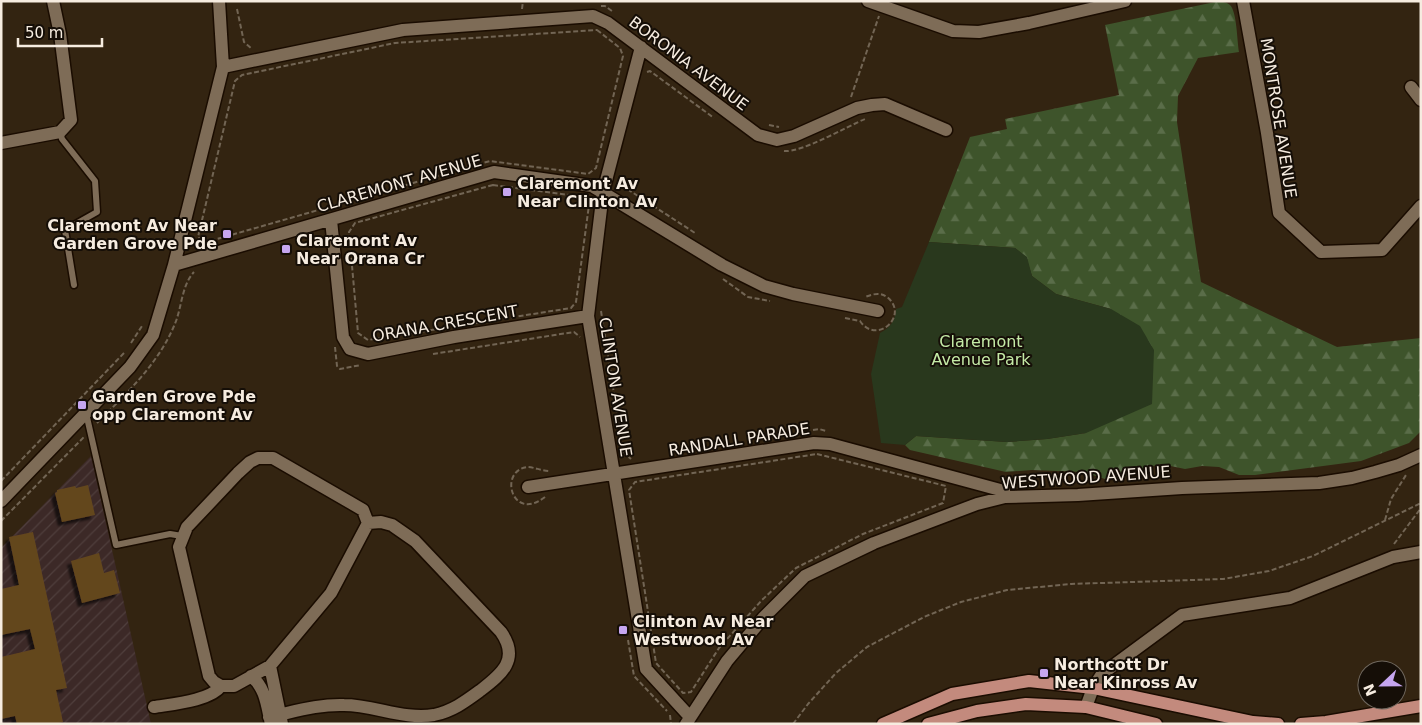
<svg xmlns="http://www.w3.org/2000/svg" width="1422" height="725" viewBox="0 0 1422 725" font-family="'DejaVu Sans',sans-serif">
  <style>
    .industrial { fill: url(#industrial-furrows) }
    .forest { fill: url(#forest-firs) }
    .park { fill: #29381d }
    .building { fill: #64461f; filter: url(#shadow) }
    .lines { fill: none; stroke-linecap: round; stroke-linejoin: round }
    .lane-casing { stroke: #1a0c00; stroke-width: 9 }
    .street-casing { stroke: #1a0c00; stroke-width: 15 }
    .primary-casing { stroke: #1a0c00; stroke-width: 15 }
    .path { stroke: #726554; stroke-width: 2; stroke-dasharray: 5 2.5; stroke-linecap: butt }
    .lane { stroke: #7e6c57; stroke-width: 6 }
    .street { stroke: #7e6c57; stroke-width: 12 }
    .primary { stroke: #c38a7d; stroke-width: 12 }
    .poi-dot { fill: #c6a6f0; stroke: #150e07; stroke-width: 2 }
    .labels { text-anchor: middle; stroke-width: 4; stroke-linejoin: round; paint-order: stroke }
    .street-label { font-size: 16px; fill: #f6ece0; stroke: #150e07 }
    .poi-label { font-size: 16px; font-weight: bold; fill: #f6ece0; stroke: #150e07; text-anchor: start }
    .park-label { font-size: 16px; fill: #c4eaa6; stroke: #150e07 }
  </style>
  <defs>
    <pattern id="industrial-furrows" width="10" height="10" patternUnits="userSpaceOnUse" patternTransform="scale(1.25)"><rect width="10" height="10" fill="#3c2927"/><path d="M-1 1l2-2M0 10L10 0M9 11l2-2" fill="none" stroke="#4f3e3c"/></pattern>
    <pattern id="forest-firs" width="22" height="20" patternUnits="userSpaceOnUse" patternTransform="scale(1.25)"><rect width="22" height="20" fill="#3e542b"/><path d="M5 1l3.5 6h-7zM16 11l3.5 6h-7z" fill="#5a6d49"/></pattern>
    <filter id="shadow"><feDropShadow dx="-4" dy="4" stdDeviation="1" flood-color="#0009"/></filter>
  </defs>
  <rect width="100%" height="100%" fill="#332411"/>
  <path class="industrial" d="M 91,456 L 151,724 L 1,724 L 1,548 Z"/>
  <path class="forest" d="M 1215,2 C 1220,2 1226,1 1230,5 C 1237,12 1237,41 1239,52 L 1198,58 L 1178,96 L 1177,122 L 1201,282 L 1337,347 L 1421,338 L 1421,431 L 1409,443 L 1361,461 L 1255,475 L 1239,475 L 1219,467 L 1202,466 L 1185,469 L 1161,464 L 1145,468 L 1130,476 L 1105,479 L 1083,472 L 1032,470 L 1006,472 L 910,450 L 905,445 L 916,436 L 1007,442 L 1047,439 L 1086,433 L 1111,309 L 1056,294 L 1032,276 L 1026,257 L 1015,248 L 929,242 L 970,137 L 1007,129 L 1005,119 L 1119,95 L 1105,25 Z"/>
  <path class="park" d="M 929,242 L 1015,248 L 1027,257 L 1032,276 L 1056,294 L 1111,309 L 1140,326 L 1154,350 L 1152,404 L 1086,433 L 1047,439 L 1007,442 L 916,436 L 905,445 L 881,443 L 871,374 L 880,333 C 891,327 895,321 896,309 L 902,307 Z"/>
  <path class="building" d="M 88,485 L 95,515 L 62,522 L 55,493 L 57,492 L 57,490 L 75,486 L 76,488 Z
    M 33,532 L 67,688 L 56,690 L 63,722 L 54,724 L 17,724 L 15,716 L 1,719 L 1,657 L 35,649 L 30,629 L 1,635 L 1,589 L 19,585 L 9,537 Z
    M 99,553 L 104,573 L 114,570 L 120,593 L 82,603 L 71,561 Z"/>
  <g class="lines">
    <defs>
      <path id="lane" d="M 60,132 L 62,139 L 95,181 L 97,212 L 65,230 L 74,285
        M 86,413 L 116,545 L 170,534 L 182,536"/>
      <path id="street" d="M 868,1 L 953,31 L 979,32 L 1029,23 L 1125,1
        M 1243,1 L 1267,133 L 1279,213 L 1321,252 L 1382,250 L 1421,206
        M 641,47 L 603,192 L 588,316 L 646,669 L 690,717
        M 223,67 L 403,30 L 593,16 L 608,23 L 758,135 L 777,140 L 794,136 L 857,108 L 872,105 L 885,104 L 946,130
        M 1411,87 L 1421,100
        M 1,143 L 60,132 L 71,120 L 60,34 L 53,1
        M 331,220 L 343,337 L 350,349 L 368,354 L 454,337 L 588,316
        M 174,265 L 494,172 L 592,186 L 722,265 L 764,286 L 793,294 L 878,311
        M 258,458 L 273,458 L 351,503 L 363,510 L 368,523 L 331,593 L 270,666 L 234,686 L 221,686 L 214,682 L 209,676 L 179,547 L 187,527 L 238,473 L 250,462 Z
        M 528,487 L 814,443 L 830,444 L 1004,491 L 1005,497
        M 1,501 L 130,367 L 153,335 L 174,265 L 223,67 L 219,1
        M 270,666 L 282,724
        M 251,676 C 266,688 267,707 271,724
        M 154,707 C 172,704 210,701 221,686
        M 1086,707 L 1093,688 L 1102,674 L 1182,615 L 1290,598 L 1393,557 L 1421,552
        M 269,717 C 293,712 319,704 344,705 C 374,705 404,720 434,715 C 453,711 466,701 481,690 C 502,674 520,659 501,632 L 415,541 L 392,525 L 381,522 L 368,523
        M 686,724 L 727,661 L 763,618 L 805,576 L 874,543 L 977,504 L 1005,497 L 1078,495 L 1182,488 L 1319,483 L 1352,478 L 1375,472 L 1399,465 L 1421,455"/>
      <path id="primary" d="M 883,724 L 952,694 L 1029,681 L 1093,688 L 1253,722 L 1278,724
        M 928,724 L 977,711 L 1026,704 L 1086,707 L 1156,724
        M 1301,724 L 1326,722 L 1421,706"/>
    </defs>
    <use href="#lane" class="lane-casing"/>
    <use href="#street" class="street-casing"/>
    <use href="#primary" class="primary-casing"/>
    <path class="path" d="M 601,6 L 605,6 L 612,11
      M 237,9 L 244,42 L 252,49
      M 522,9 L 523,1
      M 597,30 L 620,48 L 623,56 L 596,168 L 588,174 L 490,161 L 203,243 L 198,237 L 235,81 L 242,75 L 395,43 Z
      M 647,72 L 650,71 L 714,118
      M 851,97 L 879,16
      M 769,125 L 779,127
      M 784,151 C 801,153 846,127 865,119
      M 619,178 L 621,185 L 695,233
      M 493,185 L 584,197 L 589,205 L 576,302 L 571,308 L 368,340 L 358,333 L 349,232 L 355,223 Z
      M 723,279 L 748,297 L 770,301
      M 601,311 L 621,438
      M 845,318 L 860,321 C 877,346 910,315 887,297 C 880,292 873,294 865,297
      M 131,343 L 142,326
      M 335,347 L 337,366 L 340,369 L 361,365
      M 433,354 L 574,332 L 580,337
      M 97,423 C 126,394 158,364 174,326 C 182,309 181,286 194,272
      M 813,430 L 819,429 L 826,431
      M 623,452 L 631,459
      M 817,454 L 946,486 L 943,503 L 863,534 L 796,568 L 762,600 L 719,648 L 691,692 L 683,693 L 656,663 L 629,490 L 635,482 Z
      M 1,481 L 124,353
      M 545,497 C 512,523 498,471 527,467 C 534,467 542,471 550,471
      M 1385,520 L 1391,499 L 1406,475
      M 1,521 L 84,437
      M 1394,544 L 1421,508
      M 628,640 L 634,676 L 667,711
      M 670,715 L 671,724
      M 793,724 L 808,704 L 836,673 L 867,647 L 924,617 L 961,602 L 1007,590 L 1071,584 L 1223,579 L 1269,571 L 1313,556 L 1421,503"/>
    <use href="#lane" class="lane"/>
    <use href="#street" class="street"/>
    <use href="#primary" class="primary"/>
  </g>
  <g class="poi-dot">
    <rect x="502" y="187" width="10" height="10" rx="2.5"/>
    <rect x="222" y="229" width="10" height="10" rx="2.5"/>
    <rect x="281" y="244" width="10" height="10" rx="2.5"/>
    <rect x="77" y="400" width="10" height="10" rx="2.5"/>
    <rect x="618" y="625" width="10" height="10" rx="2.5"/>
    <rect x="1039" y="668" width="10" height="10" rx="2.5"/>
  </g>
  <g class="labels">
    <g class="street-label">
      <text transform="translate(689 63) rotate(37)" y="6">BORONIA AVENUE</text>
      <text transform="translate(1279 118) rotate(81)" y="6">MONTROSE AVENUE</text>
      <text transform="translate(399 183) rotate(-16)" y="6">CLAREMONT AVENUE</text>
      <text transform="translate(445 323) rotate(-10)" y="6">ORANA CRESCENT</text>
      <text transform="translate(616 387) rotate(81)" y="6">CLINTON AVENUE</text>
      <text transform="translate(739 439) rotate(-9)" y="6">RANDALL PARADE</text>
      <text transform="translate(1086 477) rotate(-4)" y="6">WESTWOOD AVENUE</text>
    </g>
    <g class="poi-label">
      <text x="517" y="189">Claremont Av<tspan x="517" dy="18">Near Clinton Av</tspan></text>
      <text x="217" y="231" text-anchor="end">Claremont Av Near<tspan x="217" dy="18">Garden Grove Pde</tspan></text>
      <text x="296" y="246">Claremont Av<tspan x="296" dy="18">Near Orana Cr</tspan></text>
      <text x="92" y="402">Garden Grove Pde<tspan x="92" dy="18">opp Claremont Av</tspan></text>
      <text x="633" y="627">Clinton Av Near<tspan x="633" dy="18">Westwood Av</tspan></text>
      <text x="1054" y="670">Northcott Dr<tspan x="1054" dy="18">Near Kinross Av</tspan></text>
    </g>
    <g class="park-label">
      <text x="981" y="347">Claremont<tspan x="981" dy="18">Avenue Park</tspan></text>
    </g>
  </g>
  <rect width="1422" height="725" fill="none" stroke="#f6ece0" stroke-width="5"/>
  <g transform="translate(1382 685) rotate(248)"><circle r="24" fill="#150e07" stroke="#6f675e"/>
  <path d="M0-4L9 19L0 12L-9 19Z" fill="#c6a6f0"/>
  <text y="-8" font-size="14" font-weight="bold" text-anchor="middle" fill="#f6ece0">N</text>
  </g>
  <path d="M18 38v8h84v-8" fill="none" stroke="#f6ece0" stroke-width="2.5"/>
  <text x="25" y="38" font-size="15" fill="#f6ece0" stroke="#150e07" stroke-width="4" paint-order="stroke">50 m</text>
</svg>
